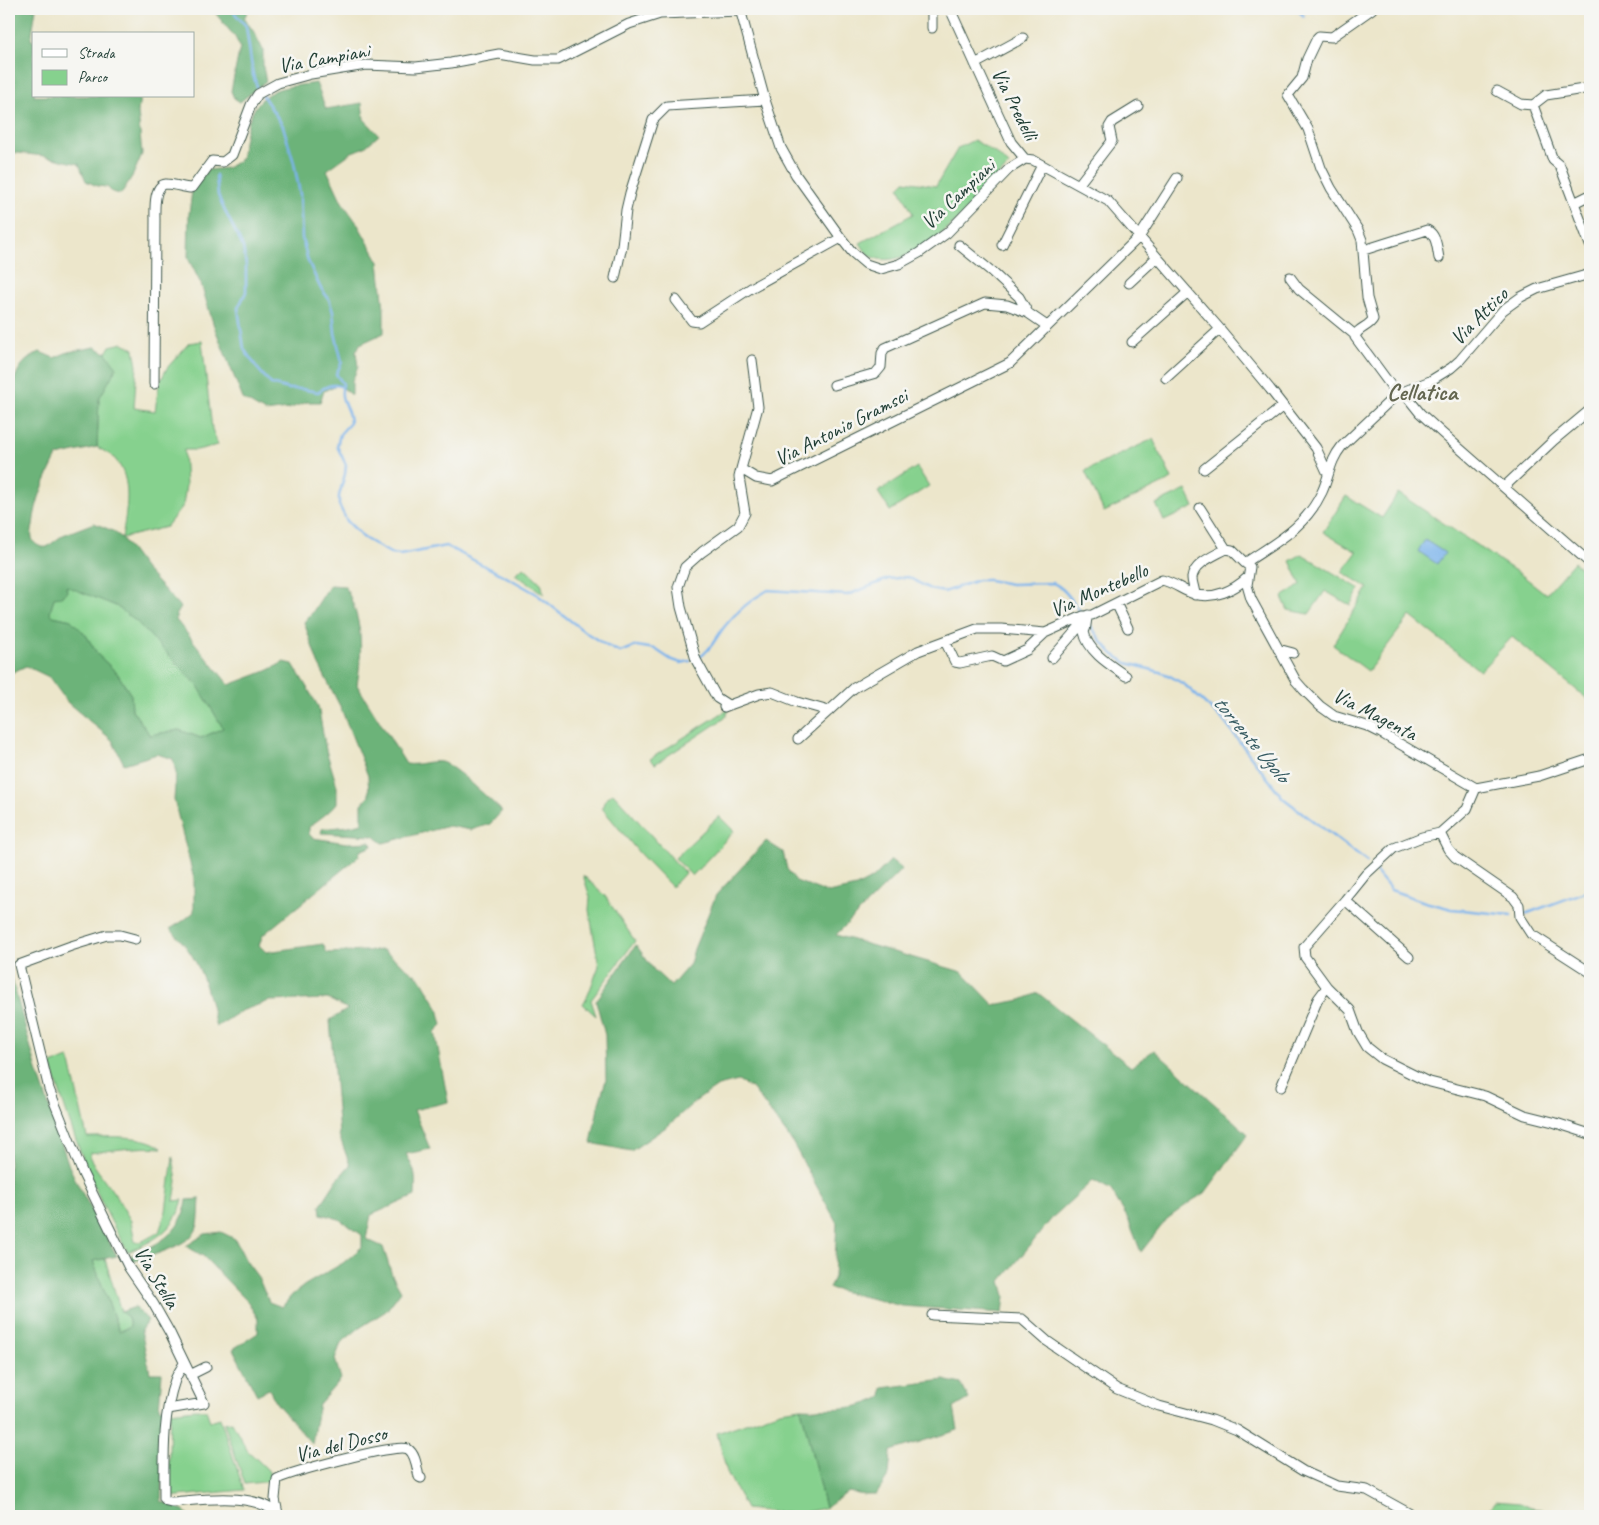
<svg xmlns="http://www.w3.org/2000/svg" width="1599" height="1525" viewBox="0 0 1599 1525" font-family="Caveat,sans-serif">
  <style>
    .green { fill: #86d18e; stroke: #528761 }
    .forest { fill: #6cb379; stroke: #467856; fill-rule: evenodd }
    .water { fill: #7cb4ec; stroke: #4e7890 }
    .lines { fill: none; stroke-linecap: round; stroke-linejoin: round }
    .stream { stroke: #7cb4ec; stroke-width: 2.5 }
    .street-casing { stroke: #3e564b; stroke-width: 11 }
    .street { stroke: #fff; stroke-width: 9 }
    .labels { text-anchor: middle; stroke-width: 5; stroke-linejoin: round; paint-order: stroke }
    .street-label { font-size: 21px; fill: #1f3d34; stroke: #f6f6f2 }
    .water-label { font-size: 22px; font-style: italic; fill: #365b62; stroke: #f6f6f2 }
    .quarter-label { font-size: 24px; font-weight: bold; fill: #646751; stroke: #f6f6f2 }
  </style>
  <rect width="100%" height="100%" fill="#f6f6f2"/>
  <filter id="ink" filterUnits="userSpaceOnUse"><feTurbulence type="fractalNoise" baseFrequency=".02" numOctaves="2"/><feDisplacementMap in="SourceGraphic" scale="10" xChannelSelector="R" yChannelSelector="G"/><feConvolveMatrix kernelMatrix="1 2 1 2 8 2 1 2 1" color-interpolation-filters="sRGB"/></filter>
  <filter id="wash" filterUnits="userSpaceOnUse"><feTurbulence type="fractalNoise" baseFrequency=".0096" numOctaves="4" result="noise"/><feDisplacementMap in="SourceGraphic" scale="20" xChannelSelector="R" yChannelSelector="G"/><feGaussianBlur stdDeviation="1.12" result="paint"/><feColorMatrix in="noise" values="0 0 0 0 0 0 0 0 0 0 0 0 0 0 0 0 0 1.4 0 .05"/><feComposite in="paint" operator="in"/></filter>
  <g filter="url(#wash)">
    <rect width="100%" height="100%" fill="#ece6cb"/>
    <path class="green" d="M 974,140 L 997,154 L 1009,165 C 984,191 956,225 927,245 C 912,255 885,266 869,255 C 865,252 863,247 860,243 L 913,214 L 899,187 L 905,181 L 936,186 L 958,148 Z
      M 202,341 L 212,429 L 218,445 L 197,450 L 184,450 L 186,485 L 183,506 L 166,527 L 122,538 C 126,512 134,479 114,458 C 110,454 102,450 97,447 L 99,398 L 116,367 L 106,353 L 110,346 L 123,343 L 134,349 L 137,366 L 134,408 L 155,411 L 159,384 L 167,368 L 189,343 Z
      M 1153,439 L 1172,479 L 1104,512 L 1085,471 Z
      M 917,467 L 929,486 L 890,511 L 878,492 Z
      M 1186,490 L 1194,507 L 1164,521 L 1156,504 Z
      M 1398,493 L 1523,576 L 1546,594 L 1574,562 L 1590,576 L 1590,701 L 1512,637 L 1480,671 L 1410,616 L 1368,671 L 1333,645 L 1368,588 L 1342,572 L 1357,552 L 1323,532 L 1346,496 L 1382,518 Z
      M 1302,554 L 1360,589 L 1350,605 L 1325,591 L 1309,614 L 1288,610 L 1282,597 L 1301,585 L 1290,561 Z
      M 524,567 L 541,583 L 544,594 L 515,574 Z
      M 66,585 L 116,606 L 137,622 L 198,685 L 223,728 L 201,738 L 179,730 L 150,735 L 132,710 L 131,695 L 117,673 L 98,655 L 86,635 L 71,620 L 53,616 L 50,613 L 54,597 L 61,597 L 67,592 Z
      M 730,708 L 725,718 L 655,764 L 650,759 Z
      M 613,793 L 685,873 L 672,887 L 640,854 L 602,808 L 605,800 Z
      M 719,816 L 734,831 L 692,876 L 675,858 Z
      M 583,875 L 605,896 L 635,941 L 591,1000 L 596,1016 L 583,1004 L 588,995 L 599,966 L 589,910 L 590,897 Z
      M 69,1058 L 87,1137 C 109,1137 144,1134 162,1148 C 138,1146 114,1150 90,1153 L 90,1158 L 96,1168 L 116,1196 L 131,1221 L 135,1242 L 141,1242 L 159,1232 L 166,1211 L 173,1157 L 177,1181 L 174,1201 L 183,1200 C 174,1231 155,1240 128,1252 C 93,1193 71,1130 51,1064 Z
      M 105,1259 L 121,1312 L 128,1317 L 130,1327 L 119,1331 L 93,1261 Z
      M 801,1408 L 825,1508 L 796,1514 L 746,1509 L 727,1472 L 717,1433 L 780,1411 Z
      M 195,1409 L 206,1410 L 210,1421 L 220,1418 L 244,1490 L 168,1497 L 170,1412 Z
      M 232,1422 L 247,1450 L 268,1470 L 273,1481 L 245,1484 L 224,1423 Z
      M 1495,1501 L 1520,1503 L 1531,1508 L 1549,1510 L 1547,1516 L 1497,1516 L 1490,1508 Z"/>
    <path class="forest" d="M 9,9 L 36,9 L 31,40 L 34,41 L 34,96 L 140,96 L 138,112 L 142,154 L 133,175 L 121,194 L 112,192 L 107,187 L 97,186 L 86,181 L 79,164 L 44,156 L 9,152 Z
      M 212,9 L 249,9 L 244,18 L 254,32 L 263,50 L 263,67 L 266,81 L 240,102 L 234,98 L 231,91 L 240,47 L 235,37 Z
      M 316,83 L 326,109 L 362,103 L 364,119 L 379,135 L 365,147 L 352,152 L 327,170 L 342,202 L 357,223 L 379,262 L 384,309 L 384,333 L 360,344 L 356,352 L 358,367 L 352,381 L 352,395 L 338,384 L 324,391 L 320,402 L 307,402 L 288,409 L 265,412 L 243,399 L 214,326 L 201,284 L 188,258 L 189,214 L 192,191 L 207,170 L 227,168 L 241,159 C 246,133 247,104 274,91 C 284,86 304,85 316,83 Z
      M 95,347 L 106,353 L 117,367 L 99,399 L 97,447 L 57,456 C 46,478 35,501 33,526 C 32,530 31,535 32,538 C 34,545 41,548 47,547 L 63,535 L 94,523 L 113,531 L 122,538 L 144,568 L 181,608 L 176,614 L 176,620 L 229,685 L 269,670 L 284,662 L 293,664 L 318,706 L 326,750 L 337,786 L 337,803 C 329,813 319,819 309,827 L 309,834 L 313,838 L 347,843 L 370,842 L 371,843 L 372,846 L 360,851 L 359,856 L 263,935 L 259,945 L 266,952 L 323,944 L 327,953 L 383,950 L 421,979 L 438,1008 L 442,1025 L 435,1032 L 448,1102 L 414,1110 L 430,1149 L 406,1154 C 416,1172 416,1175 415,1196 L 371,1215 L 366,1239 L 383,1247 L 392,1275 L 401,1291 L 386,1311 L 358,1329 L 341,1343 L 335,1359 L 341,1379 L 319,1404 L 315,1424 L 312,1444 L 277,1404 L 269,1389 L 257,1395 L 233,1349 L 258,1333 L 258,1319 L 248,1302 L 203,1256 L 186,1246 L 205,1234 L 221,1232 L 235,1239 L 246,1261 L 258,1277 L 269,1302 L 282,1307 L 292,1295 L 305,1285 L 343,1263 L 362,1247 L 362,1235 L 339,1219 L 321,1214 L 320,1206 L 337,1180 L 350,1165 L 339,1135 L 330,1020 L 348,1009 L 328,999 L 269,1001 L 241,1011 L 216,1027 C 207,987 201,958 170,929 L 183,921 L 194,912 L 194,879 L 174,800 L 176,773 L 173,759 L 157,754 L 124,764 L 112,740 L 68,703 L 49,677 L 26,666 L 9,674 L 9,399 C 16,376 16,363 40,352 L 54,358 L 68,352 ZM 66,586 L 116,606 L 137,622 L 198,686 L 223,728 L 201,738 L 179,730 L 150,735 L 132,710 L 131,695 L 117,673 L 98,655 L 86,635 L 71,620 L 53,616 L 50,613 L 54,598 L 61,597 L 67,591 Z
      M 330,585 L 345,586 C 363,622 363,646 357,685 L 406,764 C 418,766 430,760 441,762 C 454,765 490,800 502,811 L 490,824 L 471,830 L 449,826 L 383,843 L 374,836 L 321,833 L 322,829 C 335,827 349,827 362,823 L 362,804 L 369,796 L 368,776 L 340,706 L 318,663 L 304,622 L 312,613 Z
      M 766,841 L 783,852 L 787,869 L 796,881 L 828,893 L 856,887 L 873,878 L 891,860 L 902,869 L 836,935 L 962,972 L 994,1005 L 1021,1000 L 1038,993 L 1131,1067 L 1154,1050 L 1248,1134 L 1205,1193 L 1193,1200 L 1167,1219 L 1141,1252 L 1128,1219 L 1111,1190 L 1093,1180 L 1053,1217 L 1001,1281 L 1005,1296 L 1003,1313 L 902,1306 L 829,1288 L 834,1277 L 837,1223 L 791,1140 L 753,1089 L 738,1081 L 718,1086 L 693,1103 L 669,1125 L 631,1151 L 591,1143 L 599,1103 L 606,1080 L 605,1035 L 596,1001 L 636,945 L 654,970 L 671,986 L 690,964 L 694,949 L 716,895 Z
      M 9,968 L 36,1067 L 69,1166 L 79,1187 L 117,1256 L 93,1261 L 119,1331 L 130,1327 L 128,1317 L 121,1312 L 135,1307 L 148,1320 L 141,1330 L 150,1373 L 162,1373 L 159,1408 L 166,1410 L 163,1448 L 161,1501 L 177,1507 L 191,1516 L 9,1516 Z
      M 200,1199 C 199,1209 200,1222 196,1230 C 188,1247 147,1256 130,1263 L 128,1257 C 156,1245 182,1235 187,1200 Z
      M 944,1380 L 961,1384 L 969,1399 L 954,1408 L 958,1430 L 891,1451 L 889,1475 L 876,1495 L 864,1495 L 848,1492 L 825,1508 L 801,1408 C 830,1409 856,1411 882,1397 L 883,1388 Z"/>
    <path class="water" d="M 1425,540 L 1445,553 L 1437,564 L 1418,551 Z"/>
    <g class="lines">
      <path class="stream" d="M 231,9 L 246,26 L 253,75 L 258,89
        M 1296,9 L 1304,16
        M 263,96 L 283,126 L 294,163 L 300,194 L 302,238 L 308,261 L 320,287 L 329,299 L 333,312 L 335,333 L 342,362 L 336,374 L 343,384 C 338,403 350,407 350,423 L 340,434 L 337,446 L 346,465 L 345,474 L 339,496 L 339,505 L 347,521 L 364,538 L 381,548 L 392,554 L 400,555 L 446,546 L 514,581 L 535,593 L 585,632 L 607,646 L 620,652 L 637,646 L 655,649 L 670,659 L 681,663 L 690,661
        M 216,175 L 218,195 L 222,205 L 243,247 L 246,265 L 246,292 L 238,308 L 244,349 L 257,368 L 271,384 L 289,389 L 301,389 L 318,392 C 325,387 333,382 342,387
        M 1090,625 L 1102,642 L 1113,654 L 1127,663 L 1160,672 L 1170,676 L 1185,685 L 1222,719 L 1283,798 L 1367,862
        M 700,657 C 712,649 716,637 725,626 C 736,612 752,599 768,590 L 848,595 L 888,579 L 908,577 L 930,589 L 944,592 L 978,580 L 989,580 L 1011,584 L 1052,583 C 1063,585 1075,604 1081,613
        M 1376,872 L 1391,890 L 1425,902 L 1452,909 L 1511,915
        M 1525,914 L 1590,890"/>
    </g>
  </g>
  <g filter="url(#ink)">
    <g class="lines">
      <defs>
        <path id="street" d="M 740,9 L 765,100 L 781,148 L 796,175 L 841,238 L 852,252 L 866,264 L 881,269 L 899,264 L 919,253 L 947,233 L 1009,169 L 1025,159
          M 932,9 L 932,28
          M 950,9 L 1011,142 L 1025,159
          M 1372,9 L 1332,37 L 1319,36 L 1317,38 L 1307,59 L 1302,78 L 1288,95 L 1308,129 L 1321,168 L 1331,188 L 1358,230 L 1362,240 L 1367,298 L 1373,319 C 1369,327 1357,328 1355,337 L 1397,394 L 1342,446 C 1329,462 1330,475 1322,492 C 1305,528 1276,542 1245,563 L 1250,567 L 1247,585 L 1251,599 L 1296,681 L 1303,689 L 1320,706 L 1334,716 L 1367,726 L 1381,733 L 1476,788
          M 975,64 L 1023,38
          M 1497,91 L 1521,104 L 1533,105 L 1546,95 L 1590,88
          M 1533,105 L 1553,160 L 1560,166 L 1590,245
          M 1025,159 L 1033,160 L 1108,201 L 1220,329 L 1270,389 L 1316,448 L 1328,474
          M 1079,184 L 1112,141 L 1109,127 L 1112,122 L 1138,106
          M 1574,203 L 1590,195
          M 959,245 L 991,271 L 1019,297 L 1028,313
          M 1002,245 L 1042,165
          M 1364,250 L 1427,230 C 1437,235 1437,249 1439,258
          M 1290,277 L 1299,289 L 1355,335
          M 615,278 L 622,246 L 626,210 L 630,193 L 653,120 L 667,106 L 765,100
          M 1129,283 L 1157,257
          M 676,300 L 692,321 L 699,322 L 751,288 L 841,238
          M 1132,342 L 1188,292
          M 752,360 L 758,407 L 741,469 L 756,478 L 772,481 L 1010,363 L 1140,236 L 1177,178
          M 1166,378 L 1220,329
          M 154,384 L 155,220 C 155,211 153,185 166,184 C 173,184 182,187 190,188 L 193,187 L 212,161 L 223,162 L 232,155 L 251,105 L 258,94 L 278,83 L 311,74 L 366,65 L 416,67 L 451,63 L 499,54 L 535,60 L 558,60 L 629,24 L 660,14 L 740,11
          M 834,385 L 876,373 L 881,367 L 882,353 L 885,348 L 985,303 L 1007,305 L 1028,313 L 1047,326
          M 1400,393 L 1430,381 L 1451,368 L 1460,360 L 1503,310 L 1521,297 L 1537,289 L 1590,274
          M 1404,393 L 1420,413 L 1442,433 L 1590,563
          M 1204,469 L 1283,406
          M 1504,487 L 1554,440 L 1590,410
          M 1200,508 L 1226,549 L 1232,550 L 1245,563
          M 1195,595 C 1195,589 1192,584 1192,578 C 1194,563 1214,556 1226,549
          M 1116,603 L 1128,628
          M 1088,615 C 1085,621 1088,624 1084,632 C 1088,652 1110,665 1126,676
          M 945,641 L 955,662 L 960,663 L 992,656 L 1003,661 L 1027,650 L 1045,633
          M 1278,649 L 1293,653
          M 1052,658 L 1086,619
          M 728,705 L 717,698 L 696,660 L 681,607 L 678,587 L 685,567 L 702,552 L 738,526 L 745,513 L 739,477 L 741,469
          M 724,707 L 759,694 L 772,692 L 797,702 L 829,711
          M 798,739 L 854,688 L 918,651 L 977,629 L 1001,629 L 1045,633 L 1083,616 L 1092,615 L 1162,580 C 1175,583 1183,591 1194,594 C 1214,600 1234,590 1248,577
          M 1476,788 L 1467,809 L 1440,833 L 1422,837 L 1394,848 L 1366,874 L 1345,900 L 1304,947 L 1305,957 L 1327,987 L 1350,1010 L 1358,1032 L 1367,1047 L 1382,1059 L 1426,1081 L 1485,1096 L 1525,1115 L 1553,1122 L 1590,1134
          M 1476,788 L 1539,776 L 1590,759
          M 1440,833 L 1448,849 L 1455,857 L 1513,897 L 1519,905 L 1520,917 L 1531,934 L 1590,972
          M 1345,900 L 1409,957
          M 135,939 L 120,935 L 107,935 L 71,946 L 19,965 L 49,1089 L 83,1174 L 129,1268 L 153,1303 L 170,1333 L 204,1403 L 168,1409
          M 1281,1087 L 1318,999 L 1327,987
          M 932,1315 L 1022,1319 L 1047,1341 L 1117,1389 L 1159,1406 L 1212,1420 L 1237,1430 L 1303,1471 L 1337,1486 L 1367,1490 L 1414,1516
          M 184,1363 C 181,1369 177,1374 175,1380 C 162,1417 164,1460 164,1498 L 167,1501 L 171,1502 C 201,1500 259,1491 279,1516
          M 190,1375 L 206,1367
          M 278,1514 L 275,1499 L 277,1479 C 292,1472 396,1443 408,1449 C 416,1454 417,1469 419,1477 L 421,1478"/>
      </defs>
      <use href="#street" class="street-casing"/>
      <use href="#street" class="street"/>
    </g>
  </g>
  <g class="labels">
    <g class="street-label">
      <text transform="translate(324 58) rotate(-10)" y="7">Via Campiani</text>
      <text transform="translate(1015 104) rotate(63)" y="7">Via Predelli</text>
      <text transform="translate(958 194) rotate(-43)" y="7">Via Campiani</text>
      <text transform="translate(1479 316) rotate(-45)" y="7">Via Attico</text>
      <text transform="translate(841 427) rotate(-27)" y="7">Via Antonio Gramsci</text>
      <text transform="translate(1099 590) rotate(-24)" y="7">Via Montebello</text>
      <text transform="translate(1375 714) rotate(27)" y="7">Via Magenta</text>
      <text transform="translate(157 1277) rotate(59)" y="7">Via Stella</text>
      <text transform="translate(341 1444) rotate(-14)" y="7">Via del Dosso</text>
    </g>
    <g class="water-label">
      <text transform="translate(1252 738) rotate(50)" y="8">torrente Ugolo</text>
    </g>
    <g class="quarter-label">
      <text x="1422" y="400">Cellatica</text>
    </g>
  </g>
  <rect width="1599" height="1525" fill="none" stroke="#f6f6f2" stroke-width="30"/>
  <rect x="32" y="32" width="162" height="65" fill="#f6f6f2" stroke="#a0aca6"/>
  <rect x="42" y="49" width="25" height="8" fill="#ffffff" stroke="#a0aca6"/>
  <text x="78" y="58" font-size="15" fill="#1f3d34">Strada</text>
  <rect x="42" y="70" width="25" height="15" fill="#86d18e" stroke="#a0aca6"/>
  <text x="78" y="82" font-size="15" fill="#1f3d34">Parco</text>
</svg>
